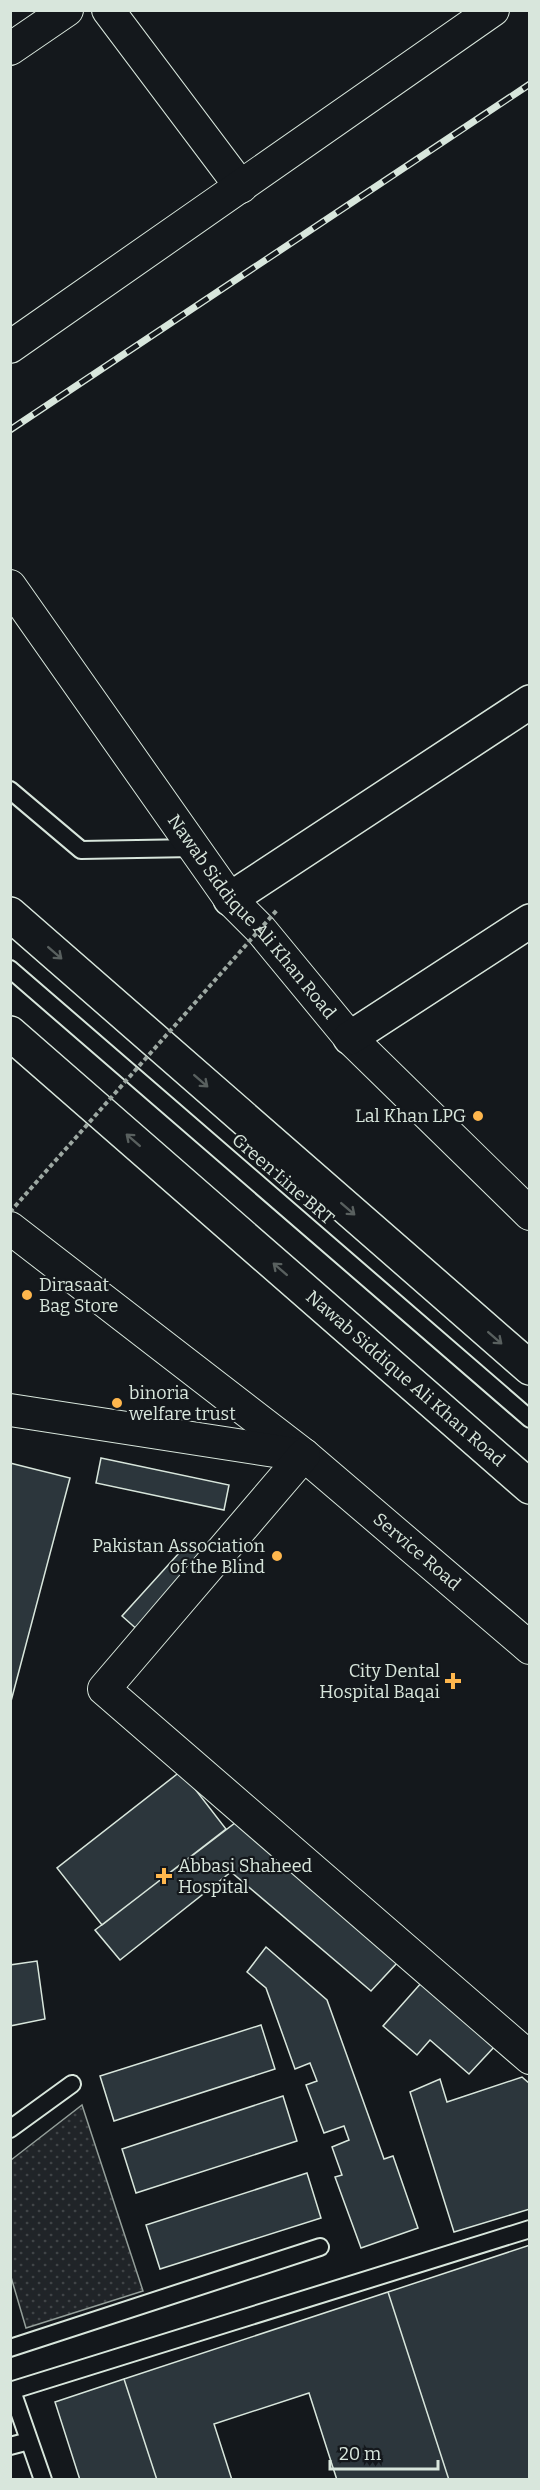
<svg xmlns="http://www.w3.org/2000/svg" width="540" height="2490" viewBox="0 0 540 2490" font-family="Bitter,serif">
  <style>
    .grass { fill: url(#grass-dots); stroke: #939e99; stroke-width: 1.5 }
    .building { fill: #2c363c; stroke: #d8e6dc; stroke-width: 1.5 }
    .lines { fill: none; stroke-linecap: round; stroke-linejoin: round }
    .service-casing { stroke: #d8e6dc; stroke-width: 20 }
    .minor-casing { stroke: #d8e6dc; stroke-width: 34 }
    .tertiary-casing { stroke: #d8e6dc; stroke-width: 36 }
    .secondary-casing { stroke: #d8e6dc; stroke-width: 36 }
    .primary-casing { stroke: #d8e6dc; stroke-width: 36 }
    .service { stroke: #14181c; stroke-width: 16 }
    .minor { stroke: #14181c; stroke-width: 32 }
    .tertiary { stroke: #14181c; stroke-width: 33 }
    .secondary { stroke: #14181c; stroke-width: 33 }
    .primary { stroke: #14181c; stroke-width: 33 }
    .rail-casing { stroke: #d8e6dc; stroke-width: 7 }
    .rail { stroke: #14181c; stroke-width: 4.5; stroke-dasharray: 14; stroke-linecap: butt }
    .path-bridge { stroke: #9da8a2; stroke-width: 4; stroke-dasharray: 4.5 3; stroke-linecap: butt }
    .oneway { stroke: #59605f }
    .poi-dot { fill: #ffb74d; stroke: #14181c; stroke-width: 2 }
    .labels { text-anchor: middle; stroke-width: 4.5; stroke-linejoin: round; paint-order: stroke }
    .street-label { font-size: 18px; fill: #d8e6dc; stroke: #14181c }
    .poi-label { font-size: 18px; fill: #d8e6dc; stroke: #14181c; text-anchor: end }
  </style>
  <defs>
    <pattern id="grass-dots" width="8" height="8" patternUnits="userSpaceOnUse" patternTransform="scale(1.5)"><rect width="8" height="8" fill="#202428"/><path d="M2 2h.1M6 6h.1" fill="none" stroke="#404447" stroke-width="1.8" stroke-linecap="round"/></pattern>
  </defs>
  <rect width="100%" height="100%" fill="#14181c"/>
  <path class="grass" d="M 82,2105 L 143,2291 L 26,2328 L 11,2277 L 11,2160 Z"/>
  <path class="building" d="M 101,1458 L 229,1485 L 224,1510 L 96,1483 Z
    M 10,1463 L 70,1478 L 10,1705 Z
    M 189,1542 L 207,1558 L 140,1632 L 122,1616 Z
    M 181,1771 L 226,1829 L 102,1925 L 57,1868 Z
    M 235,1823 L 397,1963 L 371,1991 L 231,1872 L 120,1960 L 95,1930 Z
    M 266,1947 L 327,2000 L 384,2159 L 393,2156 L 418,2228 L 361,2248 L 335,2177 L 342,2175 L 332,2147 L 349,2140 L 344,2126 L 324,2133 L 306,2085 L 317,2081 L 310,2063 L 295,2069 L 266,1988 L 247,1972 Z
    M 37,1961 L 45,2019 L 10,2026 L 10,1965 Z
    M 422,1982 L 495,2046 L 469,2074 L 430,2040 L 417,2055 L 383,2026 Z
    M 261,2025 L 275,2069 L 114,2121 L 100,2076 Z
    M 522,2077 L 530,2084 L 530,2209 L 454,2232 L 410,2092 L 440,2079 L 447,2102 Z
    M 283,2096 L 297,2141 L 136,2193 L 122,2149 Z
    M 307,2173 L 321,2218 L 160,2269 L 146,2225 Z
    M 530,2245 L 530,2480 L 449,2480 L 388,2292 Z
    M 388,2292 L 449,2480 L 337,2480 L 309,2393 L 214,2424 L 232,2480 L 157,2480 L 124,2379 Z
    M 124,2379 L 157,2480 L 80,2480 L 55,2402 Z"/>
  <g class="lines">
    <defs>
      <path id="service" d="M 10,790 L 81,850 L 194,848
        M 10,969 L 530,1419
        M 10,2129 L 72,2084
        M 10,2348 L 320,2247
        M 10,2391 L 530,2229
        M 12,2391 L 43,2480
        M 10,2446 L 29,2441"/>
      <g id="minor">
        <path d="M 108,10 L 241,187"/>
        <path d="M 10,49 L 67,10"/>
        <path d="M 10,347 L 493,10"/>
        <path id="s1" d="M 10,586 L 230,899 L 261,930 L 350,1038 L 530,1214"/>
        <path id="s2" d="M 10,1228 L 304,1455 L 530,1648"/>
        <path d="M 10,1410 L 301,1455"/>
        <path d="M 304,1455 L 104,1689 L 530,2058"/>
      </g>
      <path id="tertiary" d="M 230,899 L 530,702"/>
      <path id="secondary" d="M 350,1038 L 530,921"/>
      <g id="primary">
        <path d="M 10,914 L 530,1368"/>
        <path id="s3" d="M 10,1033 L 530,1487"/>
      </g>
    </defs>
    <use href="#service" class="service-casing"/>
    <use href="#minor" class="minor-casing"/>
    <use href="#tertiary" class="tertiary-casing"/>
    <use href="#secondary" class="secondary-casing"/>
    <use href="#primary" class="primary-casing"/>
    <use href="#service" class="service"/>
    <use href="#minor" class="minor"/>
    <use href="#tertiary" class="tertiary"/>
    <use href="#secondary" class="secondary"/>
    <use href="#primary" class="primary"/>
    <defs>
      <path id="rail" d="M 10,430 L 530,84"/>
    </defs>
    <use href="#rail" class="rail-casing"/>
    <use href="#rail" class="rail"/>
    <path class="path-bridge" d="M 10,1212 L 277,910"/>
  </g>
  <defs><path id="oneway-shaft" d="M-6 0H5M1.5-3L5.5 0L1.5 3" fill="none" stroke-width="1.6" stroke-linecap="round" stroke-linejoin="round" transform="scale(1.5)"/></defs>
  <g class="oneway">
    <use href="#oneway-shaft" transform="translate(55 953) rotate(41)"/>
    <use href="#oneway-shaft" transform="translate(201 1081) rotate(41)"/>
    <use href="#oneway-shaft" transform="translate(133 1140) rotate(-139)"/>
    <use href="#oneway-shaft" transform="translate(348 1209) rotate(41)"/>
    <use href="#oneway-shaft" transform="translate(280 1269) rotate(-139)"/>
    <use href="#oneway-shaft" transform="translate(495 1338) rotate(41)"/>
  </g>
  <g class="poi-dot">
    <circle cx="478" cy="1116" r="6"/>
    <circle cx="27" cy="1295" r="6"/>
    <circle cx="117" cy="1403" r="6"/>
    <circle cx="277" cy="1556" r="6"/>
    <path d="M450 1672h6v6h6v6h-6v6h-6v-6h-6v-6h6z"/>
    <path d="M161 1867h6v6h6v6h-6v6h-6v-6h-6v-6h6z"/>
  </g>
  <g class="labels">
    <g class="street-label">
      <text dy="6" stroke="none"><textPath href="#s1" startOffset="410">Nawab Siddique Ali Khan Road</textPath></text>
      <text transform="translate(283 1179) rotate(41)" y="6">Green Line BRT</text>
      <text dy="6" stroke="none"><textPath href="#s3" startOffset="525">Nawab Siddique Ali Khan Road</textPath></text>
      <text dy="6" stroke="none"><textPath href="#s2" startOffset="520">Service Road</textPath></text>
    </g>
    <g class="poi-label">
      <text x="466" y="1122">Lal Khan LPG</text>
      <text x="39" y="1291" text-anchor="start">Dirasaat<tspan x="39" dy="21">Bag Store</tspan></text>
      <text x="129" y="1399" text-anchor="start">binoria<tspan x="129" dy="21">welfare trust</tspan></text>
      <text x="265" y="1552">Pakistan Association<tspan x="265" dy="21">of the Blind</tspan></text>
      <text x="440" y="1677">City Dental<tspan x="440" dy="21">Hospital Baqai</tspan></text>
      <text x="178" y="1872" text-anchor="start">Abbasi Shaheed<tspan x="178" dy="21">Hospital</tspan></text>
    </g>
  </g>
  <rect width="540" height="2490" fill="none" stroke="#d8e6dc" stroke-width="24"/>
  <path d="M330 2460v9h108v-9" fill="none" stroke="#d8e6dc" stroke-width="3"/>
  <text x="339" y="2460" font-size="18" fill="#d8e6dc" stroke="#14181c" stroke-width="4.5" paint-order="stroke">20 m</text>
</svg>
